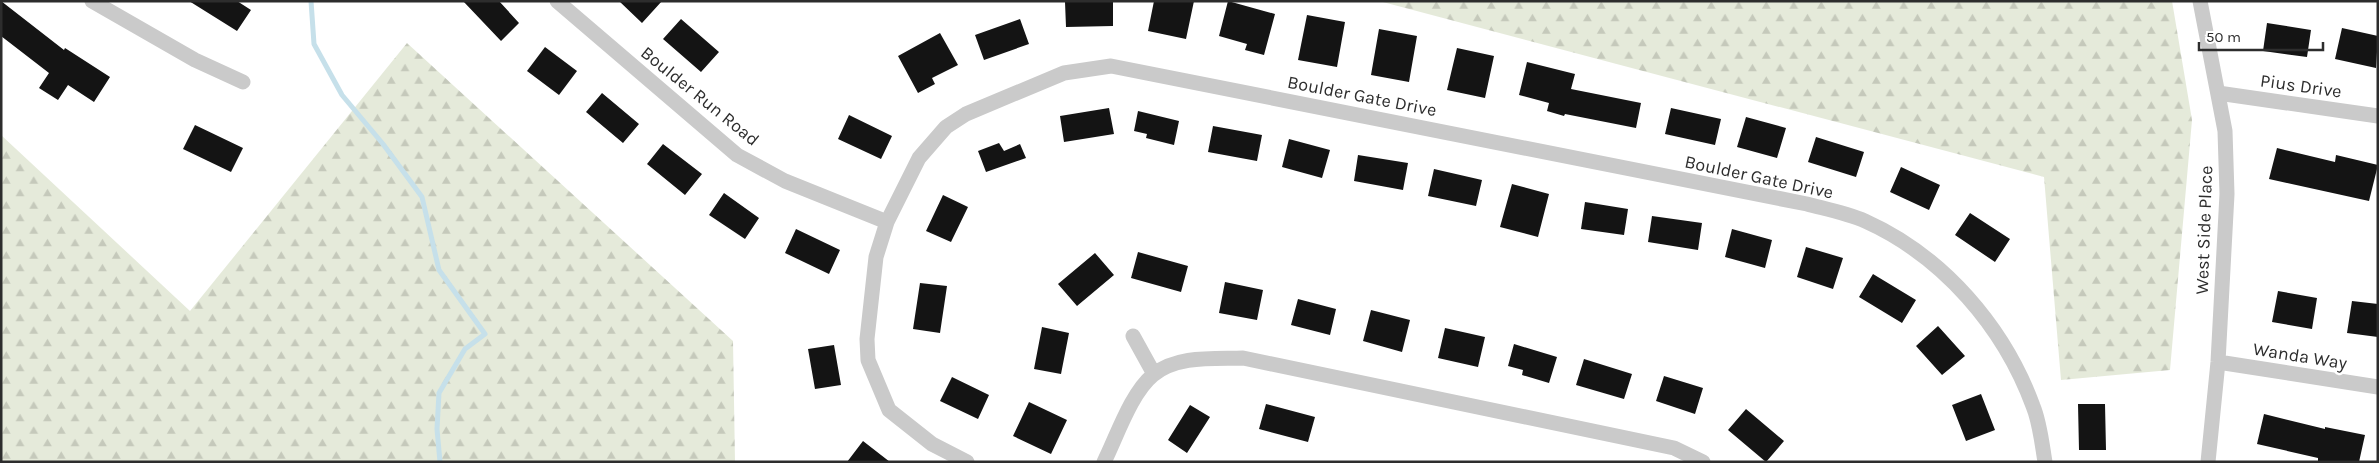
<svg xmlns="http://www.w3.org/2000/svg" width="2379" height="463" viewBox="0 0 2379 463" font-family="Karla,sans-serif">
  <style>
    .forest { fill: url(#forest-firs) }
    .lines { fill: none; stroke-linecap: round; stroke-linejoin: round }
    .stream { stroke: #c6e0ea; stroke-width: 5 }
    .building { fill: #141414 }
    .street { stroke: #cacaca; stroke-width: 15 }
    .labels { text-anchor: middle; stroke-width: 5; stroke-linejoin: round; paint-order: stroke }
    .street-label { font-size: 18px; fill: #2d2d2d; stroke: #fff }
  </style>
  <defs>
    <pattern id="forest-firs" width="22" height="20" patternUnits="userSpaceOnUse" patternTransform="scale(1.25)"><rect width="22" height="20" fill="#e5eada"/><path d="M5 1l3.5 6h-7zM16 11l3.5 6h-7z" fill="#c5c9bb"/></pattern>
  </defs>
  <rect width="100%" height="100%" fill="#fff"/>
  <path class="forest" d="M 1379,1 L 2172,1 L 2192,120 L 2170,370 L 2061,380 L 2044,177 Z
    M 407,43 L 733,341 L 735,462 L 1,462 L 1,135 L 190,311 Z"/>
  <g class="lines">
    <path class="stream" d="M 311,1 L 314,44 L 342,95 L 383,144 L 422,197 L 439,270 L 485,334 L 465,349 L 439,393 L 437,429 L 440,462"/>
  </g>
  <path class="building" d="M 1,1 L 64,50 L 65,48 L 110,77 L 94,102 L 68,85 L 58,100 L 39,88 L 49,73 L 1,36 Z
    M 189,1 L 237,1 L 251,10 L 237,31 Z
    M 463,1 L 499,1 L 519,23 L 501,41 Z
    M 619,1 L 662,1 L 642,23 Z
    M 1113,1 L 1113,26 L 1066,27 L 1065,2 Z
    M 1154,1 L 1194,1 L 1186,39 L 1148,31 Z
    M 1228,1 L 1275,14 L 1264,55 L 1245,50 L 1247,44 L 1219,36 Z
    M 1307,15 L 1345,22 L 1337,67 L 1298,60 Z
    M 681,19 L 719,52 L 701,72 L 663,39 Z
    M 1020,19 L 1029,44 L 984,60 L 975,35 Z
    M 2267,23 L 2311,30 L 2307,57 L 2263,51 Z
    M 2342,28 L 2378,36 L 2376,68 L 2335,59 Z
    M 1379,29 L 1417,36 L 1409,82 L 1371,75 Z
    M 940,33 L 958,65 L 932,78 L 935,84 L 918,93 L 898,56 Z
    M 545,47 L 577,71 L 559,95 L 527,71 Z
    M 1457,48 L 1494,56 L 1485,98 L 1447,90 Z
    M 1527,62 L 1575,74 L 1571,89 L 1641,103 L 1636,128 L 1565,114 L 1564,116 L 1547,111 L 1549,103 L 1519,95 Z
    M 602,93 L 639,124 L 623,143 L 586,112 Z
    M 1109,108 L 1114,134 L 1064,142 L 1060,116 Z
    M 1671,108 L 1721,119 L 1715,145 L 1665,134 Z
    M 1138,111 L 1179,121 L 1174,145 L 1146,138 L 1147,134 L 1134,131 Z
    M 849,115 L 892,136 L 881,159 L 838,139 Z
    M 1746,117 L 1786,128 L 1777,158 L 1737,147 Z
    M 195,125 L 243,148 L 231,172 L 183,149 Z
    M 1213,126 L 1262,135 L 1257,161 L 1208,152 Z
    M 1816,137 L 1864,152 L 1856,177 L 1808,162 Z
    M 1289,139 L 1330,150 L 1322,178 L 1282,167 Z
    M 999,143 L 1004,151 L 1020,144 L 1026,158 L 986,172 L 978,151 Z
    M 663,144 L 702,174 L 685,195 L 647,164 Z
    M 2277,148 L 2335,162 L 2336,155 L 2378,165 L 2369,201 L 2269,179 Z
    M 1358,155 L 1408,163 L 1403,190 L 1354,181 Z
    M 1901,167 L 1940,185 L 1929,210 L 1890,192 Z
    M 1434,169 L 1482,180 L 1476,206 L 1428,196 Z
    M 1512,184 L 1549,194 L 1538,237 L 1500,227 Z
    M 724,193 L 759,218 L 745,239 L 709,215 Z
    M 943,195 L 968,207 L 951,242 L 926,231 Z
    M 1585,202 L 1628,209 L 1624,235 L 1581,229 Z
    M 1970,213 L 2010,239 L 1995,262 L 1955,235 Z
    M 1652,216 L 1702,223 L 1698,250 L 1648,242 Z
    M 796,229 L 840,250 L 829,274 L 785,253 Z
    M 1732,229 L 1772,240 L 1765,268 L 1725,257 Z
    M 1806,247 L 1843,258 L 1833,289 L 1797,277 Z
    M 1138,252 L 1188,266 L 1181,292 L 1131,278 Z
    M 1095,253 L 1114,275 L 1077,306 L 1058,284 Z
    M 1873,274 L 1916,300 L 1902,323 L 1859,297 Z
    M 1225,282 L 1263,290 L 1257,320 L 1219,313 Z
    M 920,283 L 947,286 L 940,333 L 913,329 Z
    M 2278,291 L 2317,298 L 2312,329 L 2272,322 Z
    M 1298,299 L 1336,309 L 1330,335 L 1291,325 Z
    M 2352,301 L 2378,304 L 2378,337 L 2347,333 Z
    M 1371,310 L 1410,320 L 1402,352 L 1363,341 Z
    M 1938,326 L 1965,356 L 1942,375 L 1916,346 Z
    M 1042,327 L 1069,333 L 1061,374 L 1034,369 Z
    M 1445,328 L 1485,337 L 1478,367 L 1438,358 Z
    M 1514,344 L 1557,357 L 1549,383 L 1522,375 L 1523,370 L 1508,366 Z
    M 834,345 L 841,385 L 815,389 L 808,349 Z
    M 1584,359 L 1632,374 L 1624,399 L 1576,385 Z
    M 1664,376 L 1703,388 L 1695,414 L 1656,401 Z
    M 952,377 L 989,395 L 978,419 L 940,401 Z
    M 1981,394 L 1995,430 L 1966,441 L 1952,405 Z
    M 1029,402 L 1067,420 L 1051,454 L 1013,436 Z
    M 1266,404 L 1315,417 L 1308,442 L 1259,429 Z
    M 2078,404 L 2105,404 L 2106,450 L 2079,450 Z
    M 1190,405 L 1210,417 L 1187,453 L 1168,440 Z
    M 1746,409 L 1784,441 L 1766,462 L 1728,430 Z
    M 2264,414 L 2325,429 L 2325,427 L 2365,435 L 2359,462 L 2318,462 L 2318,458 L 2257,444 Z
    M 863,441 L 890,462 L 847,462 Z"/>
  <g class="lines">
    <path class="street" d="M 92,1 L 195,60 L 243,82
      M 557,1 L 737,155 L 785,181 L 887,222
      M 2200,1 L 2225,131 L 2227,194 L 2218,362 L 2208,462
      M 2218,93 L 2378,116
      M 1133,336 L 1154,374
      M 2218,362 L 2378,387
      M 967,462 L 932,444 L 889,410 L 868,360 L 867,339 L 876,257 L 887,222 L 919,158 L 946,127 L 966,114 L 1064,73 L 1111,66 L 1807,204 C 1826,209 1847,213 1865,221 C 1943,256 2004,327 2033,406 C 2040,423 2042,444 2045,462
      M 1104,462 C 1117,436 1131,393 1153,375 C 1177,355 1215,359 1243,358 L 1674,448 L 1703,462"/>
  </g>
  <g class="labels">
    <g class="street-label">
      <text transform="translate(2301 86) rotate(8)" y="6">Pius Drive</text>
      <text transform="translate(700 96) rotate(39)" y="6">Boulder Run Road</text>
      <text transform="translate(1362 96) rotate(11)" y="6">Boulder Gate Drive</text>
      <text transform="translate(1759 177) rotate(12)" y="6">Boulder Gate Drive</text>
      <text transform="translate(2204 230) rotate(-88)" y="6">West Side Place</text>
      <text transform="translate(2300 356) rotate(9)" y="6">Wanda Way</text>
    </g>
  </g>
  <rect width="2379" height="463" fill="none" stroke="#2d2d2d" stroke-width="5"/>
  <path d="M2199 42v8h124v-8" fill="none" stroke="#2d2d2d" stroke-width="2.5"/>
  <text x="2206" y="42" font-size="15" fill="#2d2d2d" stroke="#ffffff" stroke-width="4" paint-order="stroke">50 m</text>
</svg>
